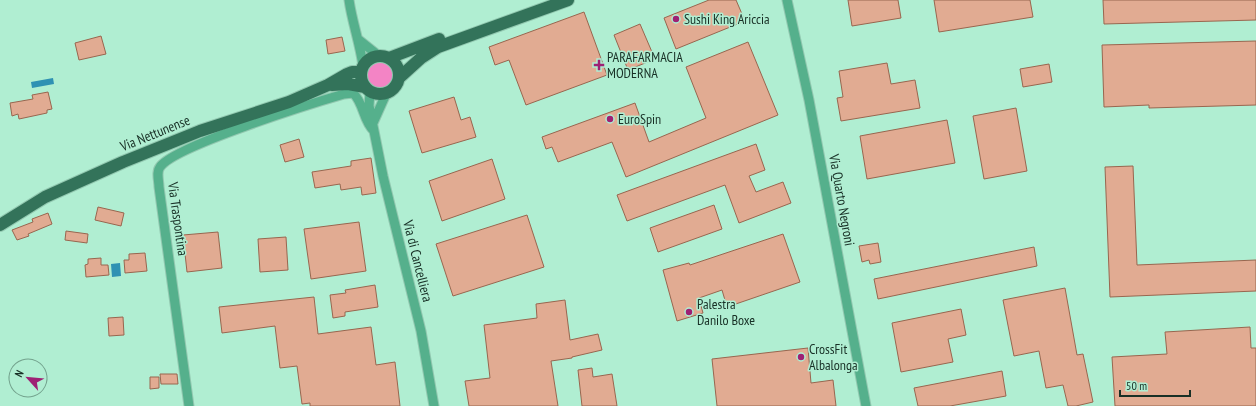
<svg xmlns="http://www.w3.org/2000/svg" width="1256" height="406" viewBox="0 0 1256 406" font-family="'PT Sans Narrow',sans-serif">
  <style>
    .green { fill: #f384c5 }
    .water { fill: #2f91b3 }
    .building { fill: #e1ab92; stroke: #98664f }
    .lines { fill: none; stroke-linecap: round; stroke-linejoin: round }
    .minor-casing { stroke: #92c8b0; stroke-width: 11 }
    .major-casing { stroke: #92c8b0; stroke-width: 14 }
    .minor { stroke: #55b08c; stroke-width: 9 }
    .major { stroke: #33735a; stroke-width: 12 }
    .poi-dot { fill: #9e2074; stroke: #b0eed2; stroke-width: 1.5 }
    .labels { text-anchor: middle; stroke-width: 3; stroke-linejoin: round; paint-order: stroke }
    .poi-label { font-size: 14px; fill: #183026; stroke: #b0eed2; text-anchor: start }
    .street-label { font-size: 14px; fill: #183026; stroke: #b0eed2 }
  </style>
  <rect width="100%" height="100%" fill="#b0eed2"/>
  <path class="green" d="M366 75a14 14 0 1 1 28 0a14 14 0 1 1-28 0Z"/>
  <path class="water" d="M 53,78 L 54,84 L 32,88 L 31,82 Z
    M 120,263 L 121,276 L 112,277 L 111,264 Z"/>
  <path class="building" d="M 709,0 L 736,0 L 745,21 L 676,49 L 664,18 Z
    M 848,0 L 898,0 L 901,18 L 852,26 Z
    M 934,0 L 1030,0 L 1033,17 L 939,32 Z
    M 1103,0 L 1256,0 L 1256,20 L 1104,24 Z
    M 584,12 L 607,75 L 526,105 L 509,60 L 495,65 L 489,47 Z
    M 640,24 L 655,59 L 628,70 L 614,35 Z
    M 101,36 L 106,54 L 79,60 L 75,43 Z
    M 342,37 L 345,51 L 328,54 L 326,40 Z
    M 1256,41 L 1256,105 L 1149,108 L 1149,105 L 1104,107 L 1102,45 Z
    M 748,42 L 778,115 L 626,177 L 612,142 L 558,162 L 552,147 L 546,149 L 542,137 L 635,103 L 649,142 L 706,118 L 686,67 Z
    M 887,63 L 891,84 L 915,80 L 920,108 L 841,121 L 837,98 L 843,97 L 839,71 Z
    M 1049,64 L 1052,82 L 1023,87 L 1020,69 Z
    M 48,92 L 52,109 L 47,110 L 47,113 L 19,119 L 18,114 L 12,116 L 10,103 L 33,99 L 32,95 Z
    M 454,97 L 461,120 L 470,117 L 476,137 L 422,153 L 409,111 Z
    M 1016,108 L 1027,171 L 984,179 L 973,116 Z
    M 947,120 L 955,163 L 867,179 L 860,136 Z
    M 299,139 L 304,157 L 285,162 L 280,145 Z
    M 756,144 L 765,170 L 749,176 L 756,192 L 783,182 L 791,203 L 739,223 L 725,185 L 627,221 L 617,195 Z
    M 371,158 L 376,193 L 362,195 L 361,187 L 341,190 L 340,184 L 315,188 L 312,172 L 351,166 L 351,161 Z
    M 492,159 L 505,199 L 442,221 L 429,181 Z
    M 1133,166 L 1137,265 L 1256,260 L 1256,291 L 1110,297 L 1105,167 Z
    M 714,205 L 722,229 L 658,252 L 650,228 Z
    M 98,207 L 124,213 L 121,226 L 95,220 Z
    M 48,213 L 52,224 L 28,234 L 29,236 L 17,240 L 12,230 L 33,222 L 32,219 Z
    M 527,215 L 544,267 L 453,296 L 436,244 Z
    M 359,222 L 366,271 L 311,279 L 304,229 Z
    M 66,231 L 88,234 L 87,243 L 65,240 Z
    M 218,232 L 222,268 L 187,272 L 183,235 Z
    M 783,234 L 800,282 L 727,307 L 722,290 L 699,298 L 703,313 L 677,321 L 663,270 L 689,263 L 690,265 Z
    M 286,237 L 288,270 L 260,272 L 258,239 Z
    M 878,243 L 881,262 L 870,264 L 869,260 L 862,262 L 859,246 Z
    M 1034,247 L 1037,266 L 878,299 L 874,279 Z
    M 145,253 L 147,271 L 125,273 L 124,260 L 129,260 L 129,254 Z
    M 101,258 L 101,265 L 108,265 L 109,275 L 86,277 L 85,265 L 88,264 L 88,259 Z
    M 375,285 L 378,307 L 345,312 L 345,316 L 333,318 L 330,295 L 346,293 L 345,290 Z
    M 1065,288 L 1077,355 L 1083,354 L 1093,402 L 1076,406 L 1068,406 L 1063,385 L 1046,388 L 1039,351 L 1014,356 L 1003,300 Z
    M 314,297 L 318,334 L 371,327 L 376,365 L 395,362 L 400,406 L 310,406 L 310,403 L 302,404 L 297,366 L 280,368 L 275,326 L 222,333 L 219,307 Z
    M 565,300 L 570,340 L 598,334 L 602,350 L 572,357 L 572,358 L 551,361 L 558,406 L 469,406 L 465,381 L 490,378 L 484,325 L 537,318 L 536,304 Z
    M 961,309 L 966,335 L 948,339 L 953,362 L 901,372 L 892,323 Z
    M 123,317 L 124,335 L 109,336 L 108,318 Z
    M 1250,327 L 1251,348 L 1256,348 L 1256,406 L 1115,406 L 1112,357 L 1167,354 L 1165,332 Z
    M 808,348 L 811,383 L 833,380 L 836,406 L 717,406 L 712,359 Z
    M 592,368 L 593,377 L 612,374 L 617,406 L 582,406 L 578,370 Z
    M 1002,371 L 1006,396 L 950,406 L 918,406 L 914,388 Z
    M 160,374 L 177,374 L 178,384 L 161,384 Z
    M 150,377 L 159,377 L 159,388 L 150,389 Z"/>
  <g class="lines">
    <defs>
      <path id="minor" d="M 349,0 C 352,22 360,43 363,66
        M 787,0 L 809,100 L 866,406
        M 359,40 L 379,56
        M 370,92 L 369,106 L 383,176 L 421,331 L 434,406
        M 373,123 L 386,94
        M 189,406 L 159,187 C 159,181 156,172 160,167 C 174,146 313,103 344,94 L 353,93 C 364,103 363,121 374,131"/>
      <path id="major" d="M361 75a19 19 0 1 1 38 0a19 19 0 1 1-38 0Z
        M 389,58 L 439,39
        M 400,77 L 421,58 L 438,47 L 568,0
        M 332,85 L 348,84 L 365,87
        M 0,225 L 45,197 L 123,162 L 200,131 L 289,102 L 328,85 L 347,74 L 352,72 L 361,72"/>
    </defs>
    <use href="#minor" class="minor-casing"/>
    <use href="#major" class="major-casing"/>
    <use href="#minor" class="minor"/>
    <use href="#major" class="major"/>
  </g>
  <g class="poi-dot">
    <circle cx="676" cy="19" r="4"/>
    <path d="M597 59h4v4h4v4h-4v4h-4v-4h-4v-4h4z"/>
    <circle cx="610" cy="119" r="4"/>
    <circle cx="689" cy="312" r="4"/>
    <circle cx="801" cy="357" r="4"/>
  </g>
  <g class="labels">
    <g class="poi-label">
      <text x="684" y="24">Sushi King Ariccia</text>
      <text x="607" y="62">PARAFARMACIA<tspan x="607" dy="16">MODERNA</tspan></text>
      <text x="618" y="124">EuroSpin</text>
      <text x="697" y="309">Palestra<tspan x="697" dy="16">Danilo Boxe</tspan></text>
      <text x="809" y="354">CrossFit<tspan x="809" dy="16">Albalonga</tspan></text>
    </g>
    <g class="street-label">
      <text transform="translate(155 133) rotate(-22)" y="5">Via Nettunense</text>
      <text transform="translate(842 200) rotate(80)" y="5">Via Quarto Negroni</text>
      <text transform="translate(178 219) rotate(82)" y="5">Via Traspontina</text>
      <text transform="translate(418 261) rotate(76)" y="5">Via di Cancelliera</text>
    </g>
  </g>
  <g transform="translate(28 378) rotate(297)"><circle r="19" fill="#b0eed2" stroke="#73a28d"/>
  <path d="M0-3L7 15L0 10L-7 15Z" fill="#9e2074"/>
  <text y="-6" font-size="11" font-weight="bold" text-anchor="middle" fill="#183026">N</text>
  </g>
  <path d="M1120 390v6h70v-6" fill="none" stroke="#183026" stroke-width="2"/>
  <text x="1126" y="390" font-size="12" fill="#183026" stroke="#b0eed2" stroke-width="3" paint-order="stroke">50 m</text>
</svg>
